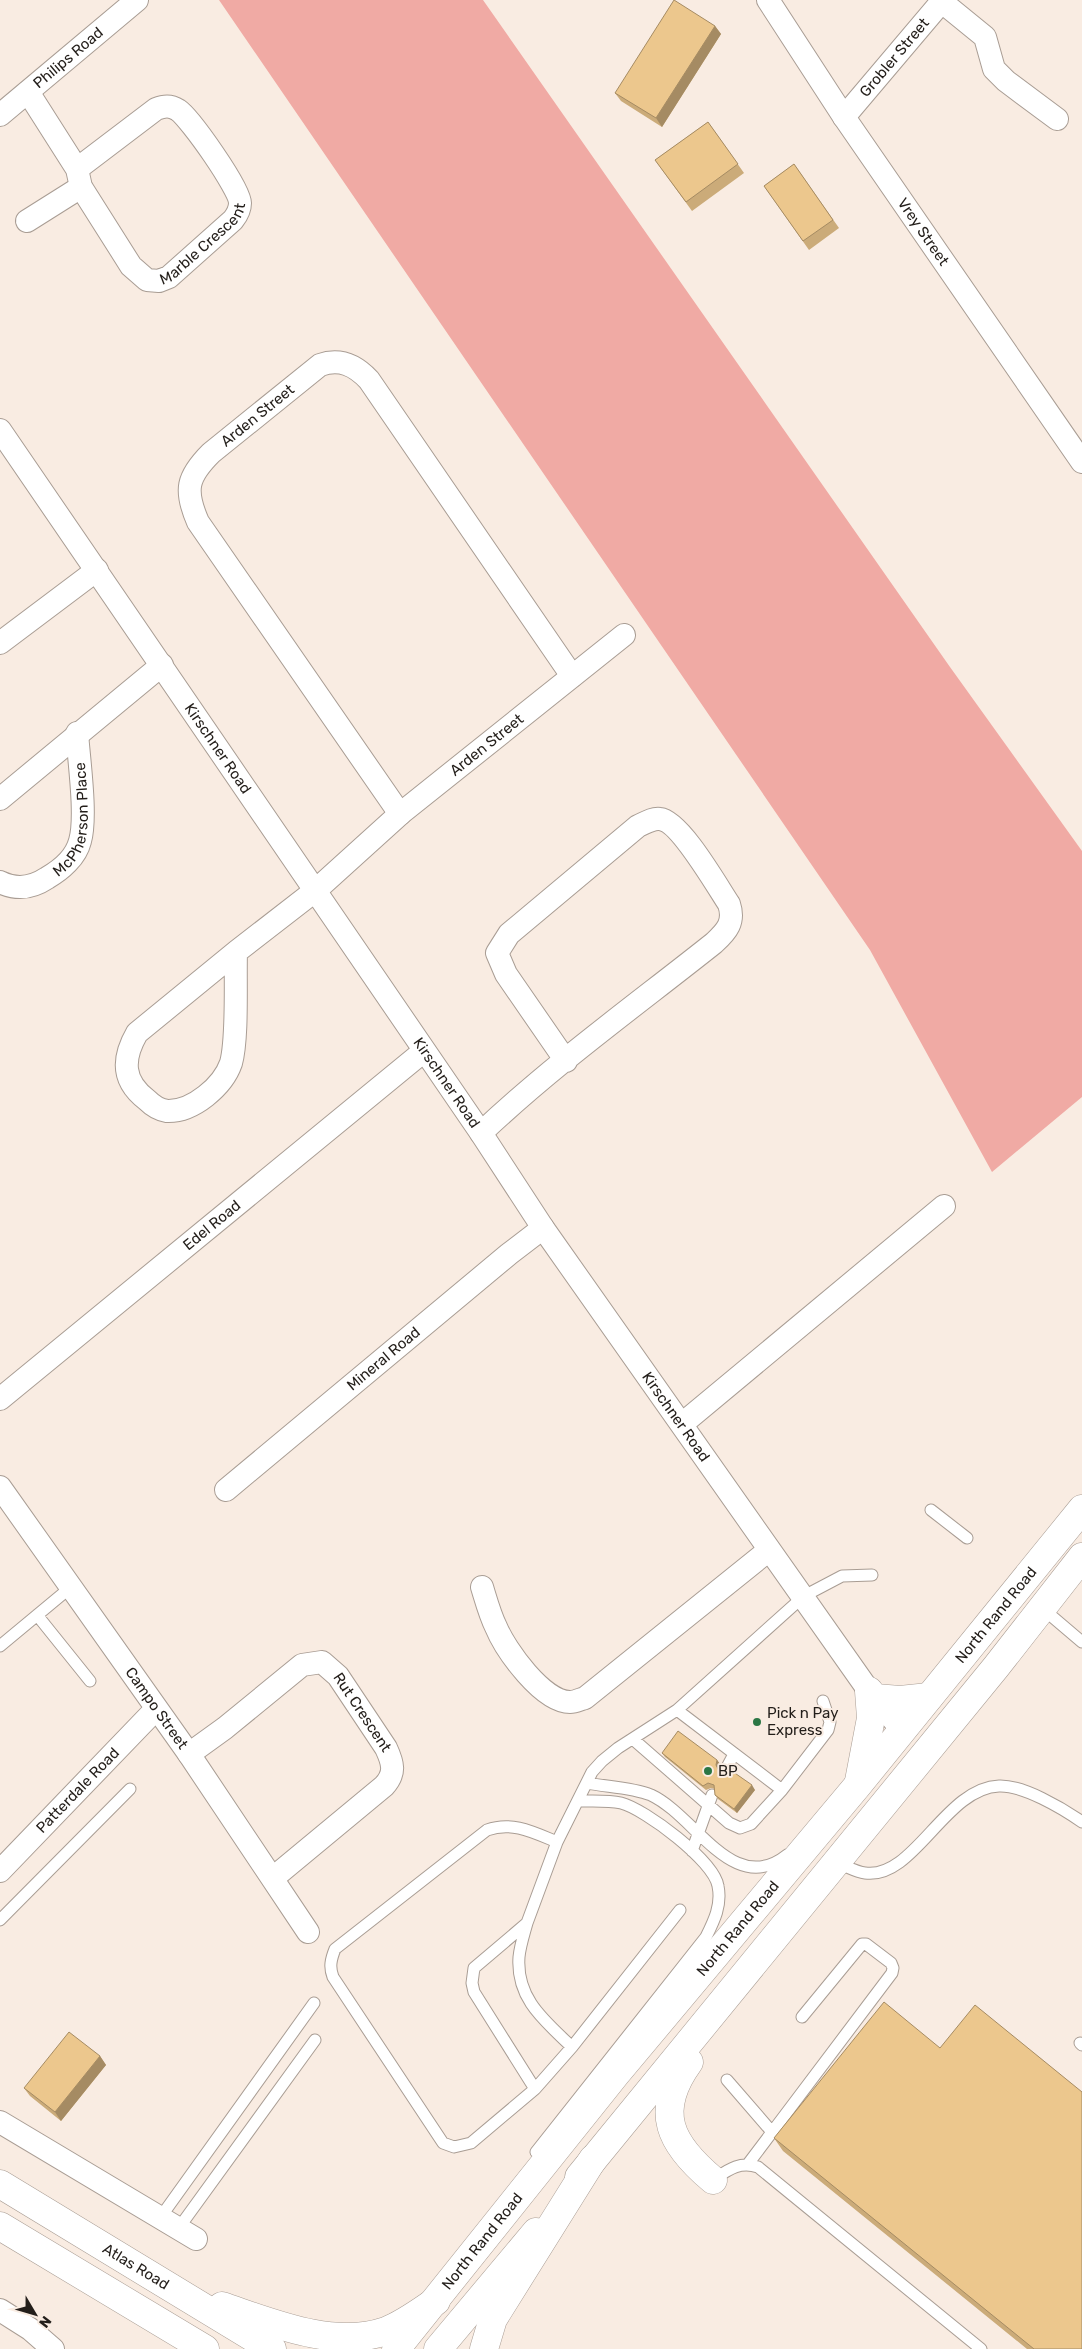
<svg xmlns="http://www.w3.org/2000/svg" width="1082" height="2349" viewBox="0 0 1082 2349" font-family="Rubik,sans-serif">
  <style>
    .green { fill: #f0aaa4 }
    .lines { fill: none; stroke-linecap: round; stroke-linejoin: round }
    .lane-casing { stroke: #a99d94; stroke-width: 13 }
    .street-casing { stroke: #a99d94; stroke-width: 24 }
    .secondary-casing { stroke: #a99d94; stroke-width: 29 }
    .primary-casing { stroke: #a99d94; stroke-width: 29 }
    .lane { stroke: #fff; stroke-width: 11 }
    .street { stroke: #fff; stroke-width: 22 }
    .secondary { stroke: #fff; stroke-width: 28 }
    .primary { stroke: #fff; stroke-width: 28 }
    .wall { fill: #cbab79 }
    .shaded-wall { fill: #a58b63 }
    .building { fill: #ecc78d; stroke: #a58b63 }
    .poi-dot { fill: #2b7644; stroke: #f9ece2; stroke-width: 2 }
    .labels { text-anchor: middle; stroke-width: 4; stroke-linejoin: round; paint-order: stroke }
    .street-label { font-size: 15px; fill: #231e1a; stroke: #f9ece2 }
    .poi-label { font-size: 15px; fill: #231e1a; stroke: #f9ece2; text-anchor: start }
  </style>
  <rect width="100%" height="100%" fill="#f9ece2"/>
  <path class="green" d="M 219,0 L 483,0 L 950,667 L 1082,851 L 1082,1097 L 992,1172 L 870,950 Z"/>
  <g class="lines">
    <defs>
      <path id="lane" d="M 931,1510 L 967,1538
        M 1042,1608 L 1082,1642
        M 37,1615 L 90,1681
        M 0,1646 L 71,1587
        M 677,1710 L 782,1790 L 828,1730 L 830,1722 L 823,1701
        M 634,1740 L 729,1823 L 740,1828 L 751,1824 L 782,1790
        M 726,1769 L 734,1754
        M 587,1783 C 607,1787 631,1787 651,1795 C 696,1816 733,1898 787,1855
        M 557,1842 C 533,1832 512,1821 487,1830 L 335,1949 C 331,1959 329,1967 333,1977 L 443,2143 L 454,2147 L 471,2143 L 535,2089 L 474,1992 L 472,1983 L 474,1968 L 527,1923 L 557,1842 L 592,1772 L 602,1761 L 618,1748 L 677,1710 L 804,1596 L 842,1576 L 872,1575
        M 692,1851 L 712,1795
        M 837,1863 C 846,1866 856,1872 865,1873 C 914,1880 945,1788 999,1786 C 1023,1785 1062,1808 1082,1822
        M 0,1920 L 130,1789
        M 527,1923 C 524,1934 520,1946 519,1957 C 516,1999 545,2021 572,2047 L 680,1910
        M 1080,2043 L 1082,2045
        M 727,2080 L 772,2132
        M 535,2089 L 572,2047
        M 536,2152 L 706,1937 C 714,1921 722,1905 718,1886 C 714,1861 645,1809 621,1803 C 608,1800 593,1801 579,1801
        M 748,2164 L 892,1973 L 893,1968 L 891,1963 L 866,1944 L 862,1944 L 802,2017
        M 713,2180 C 728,2170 739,2161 758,2167 L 981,2349
        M 160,2218 L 314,2003
        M 178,2229 L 315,2040"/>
      <g id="street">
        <path id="s1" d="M 768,0 L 844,117 L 1082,462"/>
        <path d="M 942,2 L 985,37 L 994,69 L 1006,81 L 1057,119"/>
        <path id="s2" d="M 28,92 L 77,169 L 81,187 L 131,266 L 147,280 L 159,281 L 169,277 L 233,220 C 237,215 240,210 240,203 C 240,189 190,118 178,110 C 170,105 164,106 156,109 L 77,169"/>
        <path id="s3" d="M 0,115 L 137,0"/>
        <path id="s4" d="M 844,117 L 943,0"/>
        <path d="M 27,221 L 81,187"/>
        <path id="s5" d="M 0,430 L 481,1133 L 543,1228 L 869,1691 L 902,1730"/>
        <path d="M 0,643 L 97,570"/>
        <path d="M 0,799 L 162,665"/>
        <path id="s6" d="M 400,814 L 198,522 C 184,490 187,477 211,453 L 320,365 C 340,358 355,365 369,380 L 572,676"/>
        <path id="s7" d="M 0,882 C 16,890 32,888 47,878 C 61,870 76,857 80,841 C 87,817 79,761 77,733"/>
        <path id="s8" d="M 236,952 C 235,980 238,1038 231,1063 C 223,1086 193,1112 167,1111 C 160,1110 152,1105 147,1100 C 122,1081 122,1059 137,1033 L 236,952 L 316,890 L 400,814 L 624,635"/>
        <path d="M 481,1133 C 554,1064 636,1005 714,943 C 727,931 735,922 729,904 C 717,886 680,821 660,819 C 652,818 645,823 638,826 L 509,934 L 497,953 L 506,974 L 566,1061"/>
        <path id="s9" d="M 0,1399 L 424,1051"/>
        <path d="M 682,1424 L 944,1206"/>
        <path id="s10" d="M 0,1487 L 189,1754 L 308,1932"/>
        <path id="s11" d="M 226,1490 L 509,1254 L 543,1228"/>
        <path d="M 482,1587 C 486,1600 490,1615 496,1627 C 506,1651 543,1702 570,1702 C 575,1702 581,1699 585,1698 L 769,1550"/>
        <path id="s12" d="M 189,1754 L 225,1728 L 302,1665 L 322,1662 L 338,1676 L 386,1748 C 393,1763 396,1773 384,1786 L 273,1878"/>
        <path id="s13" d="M 0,1871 L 156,1709"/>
        <path d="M 0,2122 L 196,2239"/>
        <path d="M 0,2310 L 30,2329 L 53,2349"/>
      </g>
      <g id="secondary">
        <path d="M 875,1698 L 900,1700 L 929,1697"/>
        <path d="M 859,1781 L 871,1718 L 869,1691"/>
        <path d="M 689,2062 C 653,2112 670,2144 713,2180"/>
        <path d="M 579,2177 L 996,1667 L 1082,1557"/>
        <path id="s14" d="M 396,2349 L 616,2074 L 858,1785 L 1082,1509"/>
        <path d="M 438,2349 L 536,2232"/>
      </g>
      <g id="primary">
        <path id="s15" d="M 0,2184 L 272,2349"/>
        <path d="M 0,2226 L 205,2349"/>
        <path d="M 222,2306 C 272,2323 333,2349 386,2331 C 404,2324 420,2312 436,2301"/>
        <path d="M 484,2349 L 493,2319 L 593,2159"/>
      </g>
    </defs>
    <use href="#lane" class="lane-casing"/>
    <use href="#street" class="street-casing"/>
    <use href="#secondary" class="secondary-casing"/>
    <use href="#primary" class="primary-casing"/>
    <use href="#lane" class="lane"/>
    <use href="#street" class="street"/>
    <use href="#secondary" class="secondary"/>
    <use href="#primary" class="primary"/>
  </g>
  <path class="wall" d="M 715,26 L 721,34 L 662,127 L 621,101 L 615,93 Z
    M 708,122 L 744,173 L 692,211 L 655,160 Z
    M 794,164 L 839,228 L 809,250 L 764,186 Z
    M 662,1753 L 717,1760 L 720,1764 L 719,1770 L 719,1771 L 755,1790 L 737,1813 L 718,1799 L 715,1795 L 715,1789 L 711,1788 L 706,1790 L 665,1757 Z
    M 100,2056 L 106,2065 L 61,2121 L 30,2096 L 24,2088 Z
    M 774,2138 L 1082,2349 L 1027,2349 L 783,2151 Z"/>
  <path class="shaded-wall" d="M 715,26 L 721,34 L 662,127 L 656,118 Z
    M 717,1760 L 720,1764 L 719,1770 L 716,1765 Z
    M 752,1785 L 755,1790 L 737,1813 L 734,1809 Z
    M 100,2056 L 106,2065 L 61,2121 L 55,2112 Z"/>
  <path class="building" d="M 674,0 L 715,26 L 656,118 L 615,93 Z
    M 708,122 L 738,164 L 686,202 L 655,160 Z
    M 794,164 L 833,220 L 803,241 L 764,186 Z
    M 678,1731 L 717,1760 L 716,1765 L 719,1771 L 724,1772 L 729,1769 L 752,1785 L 734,1809 L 715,1795 L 714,1785 L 708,1783 L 703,1786 L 662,1753 Z
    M 884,2002 L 940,2048 L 975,2005 L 1082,2092 L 1082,2349 L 1034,2349 L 774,2138 Z
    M 69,2032 L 100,2056 L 55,2112 L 24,2088 Z"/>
  <g class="poi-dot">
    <circle cx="757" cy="1722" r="5"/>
    <circle cx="708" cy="1771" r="5"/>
  </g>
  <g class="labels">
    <g class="street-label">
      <text dy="5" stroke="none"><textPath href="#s3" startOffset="89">Philips Road</textPath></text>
      <text dy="5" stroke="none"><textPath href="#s4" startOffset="78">Grobler Street</textPath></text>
      <text dy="5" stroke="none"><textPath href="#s1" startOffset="279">Vrey Street</textPath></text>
      <text dy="5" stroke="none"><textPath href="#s2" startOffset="295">Marble Crescent</textPath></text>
      <text dy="5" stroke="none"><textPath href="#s6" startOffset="492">Arden Street</textPath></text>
      <text dy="5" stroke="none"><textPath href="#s8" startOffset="748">Arden Street</textPath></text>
      <text dy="5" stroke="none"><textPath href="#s5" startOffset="386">Kirschner Road</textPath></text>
      <text dy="5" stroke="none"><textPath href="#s7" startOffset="119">McPherson Place</textPath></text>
      <text dy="5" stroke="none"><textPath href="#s5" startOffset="791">Kirschner Road</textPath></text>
      <text dy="5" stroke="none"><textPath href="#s9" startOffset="274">Edel Road</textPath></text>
      <text dy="5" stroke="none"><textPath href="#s11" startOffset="205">Mineral Road</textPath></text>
      <text dy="5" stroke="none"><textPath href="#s5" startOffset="1196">Kirschner Road</textPath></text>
      <text dy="5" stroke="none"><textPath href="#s14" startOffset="948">North Rand Road</textPath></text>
      <text dy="5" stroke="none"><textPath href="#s10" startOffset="271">Campo Street</textPath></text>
      <text dy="5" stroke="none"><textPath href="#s12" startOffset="229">Rut Crescent</textPath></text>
      <text dy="5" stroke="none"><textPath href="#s13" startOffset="112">Patterdale Road</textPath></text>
      <text dy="5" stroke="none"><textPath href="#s14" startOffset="542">North Rand Road</textPath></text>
      <text dy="5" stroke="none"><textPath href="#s14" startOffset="138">North Rand Road</textPath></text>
      <text dy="5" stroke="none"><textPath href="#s15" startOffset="159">Atlas Road</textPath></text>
    </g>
    <g class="poi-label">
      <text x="767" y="1718">Pick n Pay<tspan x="767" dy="17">Express</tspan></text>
      <text x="718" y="1776">BP</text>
    </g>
  </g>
  <g transform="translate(35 2314) rotate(128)" stroke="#f9ece2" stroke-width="4" paint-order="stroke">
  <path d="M0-4L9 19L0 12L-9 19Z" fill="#231e1a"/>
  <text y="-8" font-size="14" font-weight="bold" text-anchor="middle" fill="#231e1a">N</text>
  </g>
</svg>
